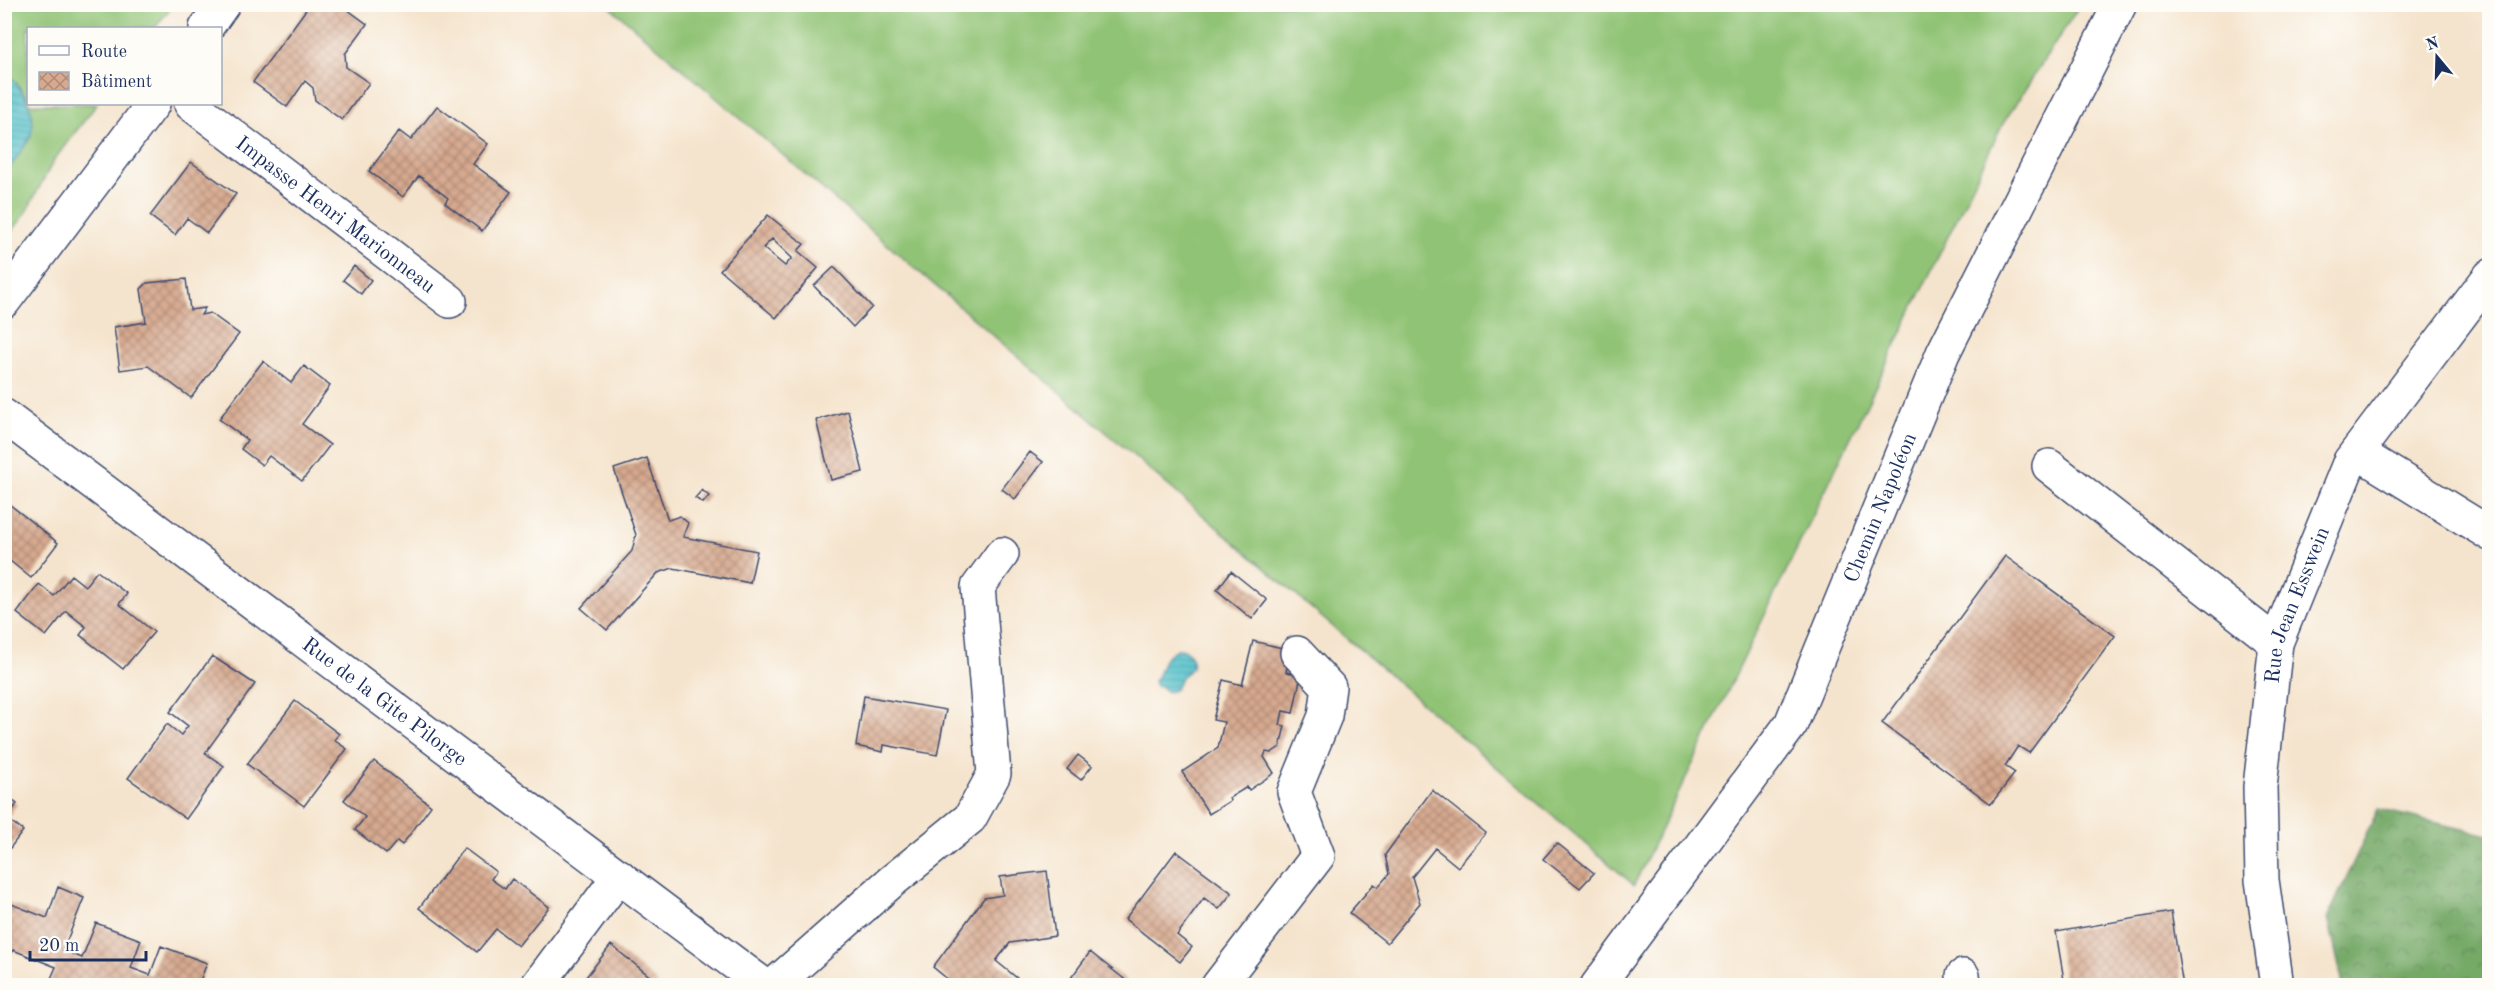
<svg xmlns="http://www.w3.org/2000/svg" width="2494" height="990" viewBox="0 0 2494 990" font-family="'Old Standard TT',serif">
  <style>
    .grass { fill: #90c374; stroke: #567969; stroke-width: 1.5 }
    .forest { fill: url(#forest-crowns); stroke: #486c62; stroke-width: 1.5 }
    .water { fill: url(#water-rules); stroke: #387894; stroke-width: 1.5 }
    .building { fill: url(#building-cross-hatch); fill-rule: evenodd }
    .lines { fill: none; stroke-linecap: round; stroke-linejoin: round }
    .minor-casing { stroke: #3c4a6f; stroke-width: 36 }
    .minor { stroke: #fff; stroke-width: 33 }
    .labels { text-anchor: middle; stroke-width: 4.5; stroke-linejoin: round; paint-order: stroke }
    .street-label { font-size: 21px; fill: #1b2f5e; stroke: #fdfcf7 }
  </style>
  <defs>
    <pattern id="forest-crowns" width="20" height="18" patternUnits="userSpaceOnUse" patternTransform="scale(1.5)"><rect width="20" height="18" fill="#74a966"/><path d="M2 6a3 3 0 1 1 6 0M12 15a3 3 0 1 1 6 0" fill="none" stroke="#5e8a57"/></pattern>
    <pattern id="water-rules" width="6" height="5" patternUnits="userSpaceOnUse" patternTransform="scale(1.5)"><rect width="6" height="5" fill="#54c1cb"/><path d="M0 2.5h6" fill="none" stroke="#459da8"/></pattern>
    <pattern id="building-cross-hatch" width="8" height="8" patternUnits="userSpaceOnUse" patternTransform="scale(1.5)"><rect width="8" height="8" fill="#d7a98e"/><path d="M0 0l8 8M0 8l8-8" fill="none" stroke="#ae8a77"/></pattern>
  </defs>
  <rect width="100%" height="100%" fill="#fdfcf7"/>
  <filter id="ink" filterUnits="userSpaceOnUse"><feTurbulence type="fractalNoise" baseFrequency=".0167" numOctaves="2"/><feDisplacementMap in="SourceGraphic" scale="12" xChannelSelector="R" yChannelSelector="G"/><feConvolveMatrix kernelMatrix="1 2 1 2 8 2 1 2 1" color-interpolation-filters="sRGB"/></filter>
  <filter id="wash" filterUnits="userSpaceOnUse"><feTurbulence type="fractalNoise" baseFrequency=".008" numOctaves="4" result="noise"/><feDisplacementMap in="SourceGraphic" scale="24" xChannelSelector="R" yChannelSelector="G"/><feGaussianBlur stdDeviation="1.35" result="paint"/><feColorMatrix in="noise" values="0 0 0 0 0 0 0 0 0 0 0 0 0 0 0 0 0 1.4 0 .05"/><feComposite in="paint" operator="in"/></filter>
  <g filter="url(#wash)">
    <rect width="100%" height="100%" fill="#f5e4cd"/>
    <path class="grass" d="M 5,5 L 173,5 L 155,28 L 28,28 L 28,104 L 97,104 L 54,160 L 24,216 L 5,240 L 5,174 L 31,135 L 32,114 L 26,97 L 16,82 L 5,72 Z
      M 608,5 L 2080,5 L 2002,125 L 1634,885 Z"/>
    <path class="forest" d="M 2378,809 L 2489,835 L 2489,985 L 2343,985 L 2328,917 Z"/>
    <path class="water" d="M 5,72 C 21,87 38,110 31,134 C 28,145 11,164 5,174 Z
      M 1178,649 L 1185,650 C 1191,655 1194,660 1192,668 L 1181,677 L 1176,689 C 1170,693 1164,692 1161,686 L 1156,686 L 1154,681 C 1165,669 1157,658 1178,649 Z"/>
    <g id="blocks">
      <path class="building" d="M 310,4 L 340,4 L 367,24 L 345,54 L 346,67 L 369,83 L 342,120 L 315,100 L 313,88 L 305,81 L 287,107 L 253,82 Z
        M 437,106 L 488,144 L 473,164 L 511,192 L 482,231 L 445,203 L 448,198 L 419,176 L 403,197 L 369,171 L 399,131 L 411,140 Z
        M 191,162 L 236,194 L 207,233 L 187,218 L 175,235 L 150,216 Z
        M 768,215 L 804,244 L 798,251 L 818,268 L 776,318 L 720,270 ZM 772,239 L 792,258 L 785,266 L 763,248 Z
        M 354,266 L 371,280 L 361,294 L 343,280 Z
        M 834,267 L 872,307 L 853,327 L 814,286 Z
        M 186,279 L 190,310 L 205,308 L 201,315 L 210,313 L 239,334 L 191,398 L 148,366 L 120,370 L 114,327 L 146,322 L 141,289 L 147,283 Z
        M 263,361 L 291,383 L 304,366 L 330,386 L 302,424 L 330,445 L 302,481 L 269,456 L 262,465 L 241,449 L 247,440 L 219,419 Z
        M 848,411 L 863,472 L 831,480 L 816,420 Z
        M 1030,452 L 1043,462 L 1015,499 L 1002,489 Z
        M 647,458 L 668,520 L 680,516 L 688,523 L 683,537 L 757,551 L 750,583 L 673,568 L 658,573 L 607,630 L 581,608 L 632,551 L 636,535 L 614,469 Z
        M 702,490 L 709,496 L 703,503 L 695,498 Z
        M 4,500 L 58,543 L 31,578 L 4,556 Z
        M 2005,556 L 2115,636 L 2029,753 L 2018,746 L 2005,766 L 2015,773 L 1991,804 L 1882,723 Z
        M 97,571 L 127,594 L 119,604 L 154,632 L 123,669 L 80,635 L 86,627 L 66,611 L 46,636 L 17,613 L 39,584 L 54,596 L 71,575 L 85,586 Z
        M 1231,571 L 1267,600 L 1252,619 L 1217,590 Z
        M 1253,641 L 1291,650 L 1286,672 L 1301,675 L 1293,713 L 1283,711 L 1280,725 L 1285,726 L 1280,747 L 1271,753 L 1266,752 L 1264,757 L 1274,773 L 1249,790 L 1247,787 L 1229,798 L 1230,801 L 1209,814 L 1182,772 L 1218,748 L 1224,722 L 1213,720 L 1223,680 L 1242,685 Z
        M 212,656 L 255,684 L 205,753 L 224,766 L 186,819 L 128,778 L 167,724 L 181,735 L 188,726 L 170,712 Z
        M 864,696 L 946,710 L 937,755 L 884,745 L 883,752 L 856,746 Z
        M 295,701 L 339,734 L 334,740 L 347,749 L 304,806 L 247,764 Z
        M 1078,755 L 1092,766 L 1081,780 L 1067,769 Z
        M 374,761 L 431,806 L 402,845 L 397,841 L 386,854 L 355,830 L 365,817 L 344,800 Z
        M 1432,790 L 1486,833 L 1458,867 L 1435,848 L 1412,877 L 1420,903 L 1387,943 L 1349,913 L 1374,884 L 1378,887 L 1389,874 L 1385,855 Z
        M 4,794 L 17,804 L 7,818 L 4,816 Z
        M 9,820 L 23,831 L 4,856 L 4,826 Z
        M 1557,843 L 1594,873 L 1580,888 L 1543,859 Z
        M 464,848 L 496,872 L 491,879 L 505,889 L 512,879 L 549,907 L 518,946 L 496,929 L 477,952 L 419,908 Z
        M 1176,851 L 1232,893 L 1219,909 L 1204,898 L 1177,935 L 1192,947 L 1180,962 L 1125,919 Z
        M 1047,871 L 1055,936 L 1010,943 L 996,961 L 1023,983 L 1021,986 L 956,986 L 933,967 L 984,898 L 1003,895 L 1000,877 Z
        M 58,887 L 84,898 L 63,950 L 82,958 L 96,923 L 141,940 L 131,968 L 150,975 L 161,946 L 207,963 L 198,986 L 57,986 L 49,983 L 56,967 L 13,950 L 4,970 L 4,901 L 47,918 Z
        M 2171,912 L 2183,986 L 2065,986 L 2056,932 Z
        M 611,945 L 658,983 L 656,986 L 579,986 Z
        M 1090,952 L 1133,986 L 1065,986 Z"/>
    </g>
  </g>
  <g filter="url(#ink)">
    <use href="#blocks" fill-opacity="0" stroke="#3c4a6f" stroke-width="1.5"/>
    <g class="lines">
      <defs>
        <g id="minor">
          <path d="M 206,28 L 223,4"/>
          <path id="s1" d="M 191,104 L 450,301"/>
          <path d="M 4,301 L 153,104"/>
          <path id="s2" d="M 4,416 L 765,986"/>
          <path d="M 2357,452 L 2490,534"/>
          <path d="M 2049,466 L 2276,643"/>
          <path d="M 1963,976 L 1965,986"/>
          <path d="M 537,986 L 619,876"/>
          <path d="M 773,986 L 892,881 L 970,818 L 994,774 L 978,587 L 1002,554"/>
          <path d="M 1218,986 L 1318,856 L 1294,792 L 1325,716 L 1329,687 L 1297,653"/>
          <path id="s3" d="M 1597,986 L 1791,724 L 1943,353 L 2120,4"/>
          <path id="s4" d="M 2277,986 L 2262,880 L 2260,787 L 2276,643 L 2350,461 L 2490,276"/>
        </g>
      </defs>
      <use href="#minor" class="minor-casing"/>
      <use href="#minor" class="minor"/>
    </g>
  </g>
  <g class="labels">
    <g class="street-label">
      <text dy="7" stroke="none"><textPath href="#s1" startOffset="182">Impasse Henri Marionneau</textPath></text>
      <text dy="7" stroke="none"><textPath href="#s3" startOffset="560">Chemin Napoléon</textPath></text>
      <text dy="7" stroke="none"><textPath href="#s4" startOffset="387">Rue Jean Esswein</textPath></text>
      <text dy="7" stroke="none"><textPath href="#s2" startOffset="476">Rue de la Gite Pilorge</textPath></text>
    </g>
  </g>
  <rect width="2494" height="990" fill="none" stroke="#fdfcf7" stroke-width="24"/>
  <rect x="27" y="27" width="195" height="78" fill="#fdfcf7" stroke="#a3aaba" stroke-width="1.5"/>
  <rect x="39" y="46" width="30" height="9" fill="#ffffff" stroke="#a3aaba" stroke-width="1.5"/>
  <text x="81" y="57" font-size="18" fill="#1b2f5e">Route</text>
  <rect x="39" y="72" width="30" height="18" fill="url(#building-cross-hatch)" stroke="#a3aaba" stroke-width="1.5"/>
  <text x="81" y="87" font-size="18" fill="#1b2f5e">Bâtiment</text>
  <g transform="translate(2437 57) rotate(341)" stroke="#fdfcf7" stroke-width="4.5" paint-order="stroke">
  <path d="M0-4.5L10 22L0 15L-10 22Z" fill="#1b2f5e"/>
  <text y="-9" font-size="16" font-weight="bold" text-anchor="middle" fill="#1b2f5e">N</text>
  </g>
  <path d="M30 951v9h116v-9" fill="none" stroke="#1b2f5e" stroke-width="3"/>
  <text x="39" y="951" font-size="18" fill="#1b2f5e" stroke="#fdfcf7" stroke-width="4.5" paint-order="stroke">20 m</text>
</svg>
